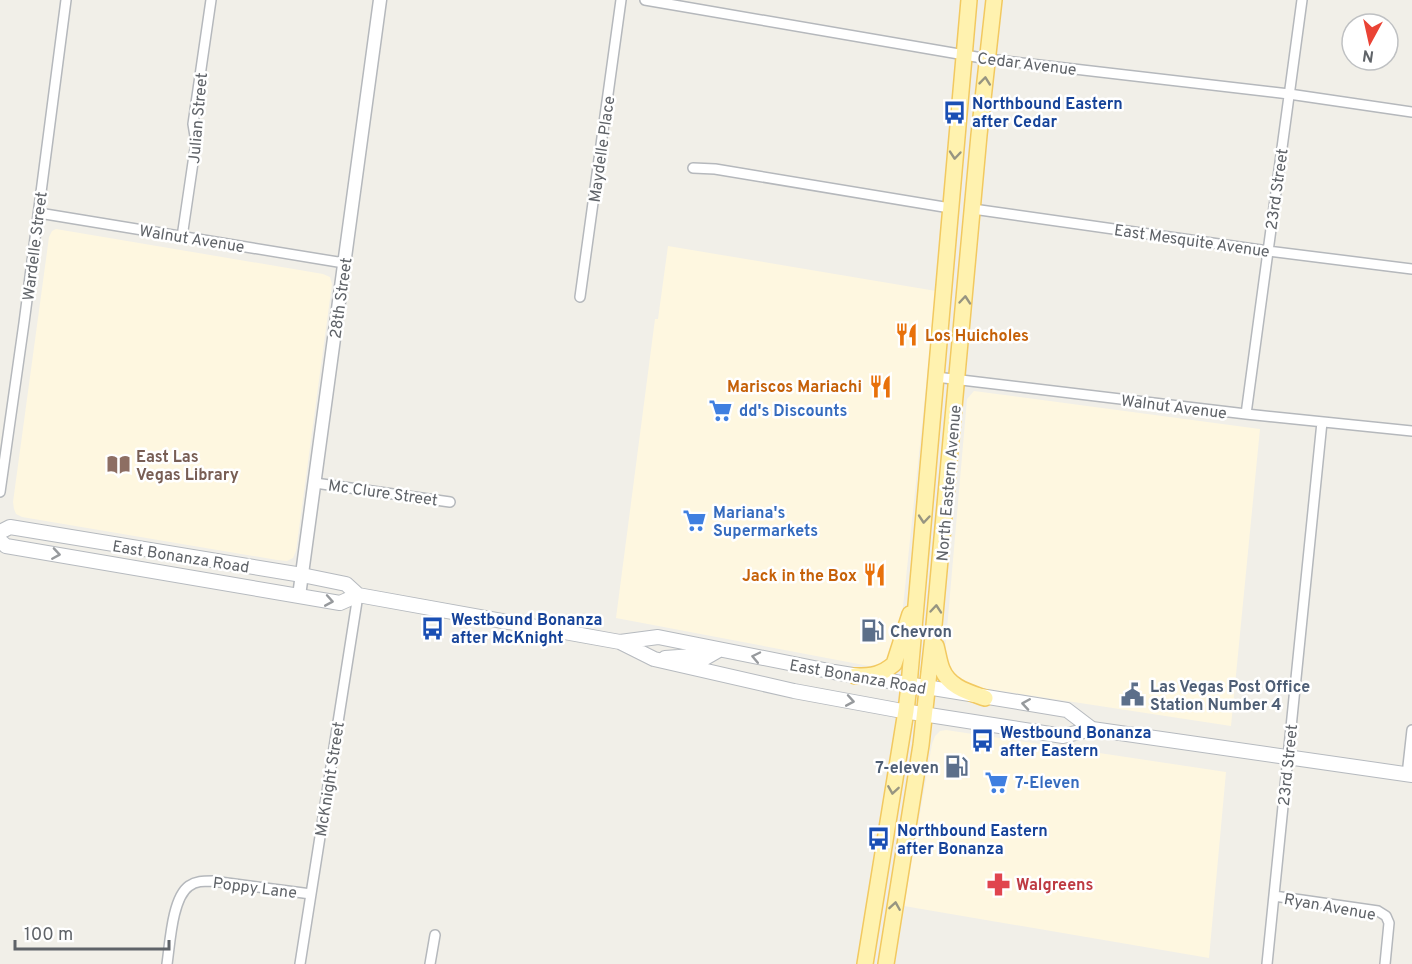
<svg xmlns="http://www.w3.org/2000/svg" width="1412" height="964" viewBox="0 0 1412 964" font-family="Overpass,sans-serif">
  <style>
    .commercial { fill: #fef7e0 }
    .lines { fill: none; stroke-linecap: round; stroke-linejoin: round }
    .minor-casing { stroke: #b5b8bc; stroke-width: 12 }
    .tertiary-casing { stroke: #b5b8bc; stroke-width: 15 }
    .secondary-casing { stroke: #b6babf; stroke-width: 16 }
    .primary-casing { stroke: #f2c960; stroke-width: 18 }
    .minor { stroke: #fff; stroke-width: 9 }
    .tertiary { stroke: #fff; stroke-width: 12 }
    .secondary { stroke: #fff; stroke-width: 14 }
    .primary { stroke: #fff2af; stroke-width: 15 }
    .oneway { stroke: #979581 }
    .oneway2 { stroke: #979a9d }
    .labels { text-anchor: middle; stroke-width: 5; stroke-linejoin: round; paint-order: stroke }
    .street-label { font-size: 16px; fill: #5f6368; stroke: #fff }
    .transit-label { font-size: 16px; font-weight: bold; fill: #164399; stroke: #fff; text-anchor: start }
    .food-label { font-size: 16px; font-weight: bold; fill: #c56008; stroke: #fff; text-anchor: end }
    .shop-label { font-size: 16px; font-weight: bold; fill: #366cbe; stroke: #fff; text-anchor: start }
    .education-label { font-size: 16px; font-weight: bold; fill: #785e54; stroke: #fff; text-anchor: start }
    .service-label { font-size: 16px; font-weight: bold; fill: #4e5e75; stroke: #fff; text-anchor: start }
    .health-label { font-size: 16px; font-weight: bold; fill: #be3a42; stroke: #fff; text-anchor: start }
  </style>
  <rect width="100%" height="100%" fill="#f1efe8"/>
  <path class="commercial" d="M 56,229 L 323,274 L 330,277 L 332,284 L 296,551 L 293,558 L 287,561 L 277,560 L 22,517 L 16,514 L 14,509 L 13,502 L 49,237 L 52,231 Z
    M 668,246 L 936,291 L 901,626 L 892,657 L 884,664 L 869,666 L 616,618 L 655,319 L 658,319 Z
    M 974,391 L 1260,429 L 1231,726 L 968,686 L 951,674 L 946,663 L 945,652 L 967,399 Z
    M 946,730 L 1226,772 L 1209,958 L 904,906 L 932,744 L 935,736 L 940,731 Z"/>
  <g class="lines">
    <defs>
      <path id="minor" d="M 645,0 L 988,59 L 1289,94 L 1412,112
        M 693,168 L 715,169 L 950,208
        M 973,209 L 1268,251 L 1412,269
        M 39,213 L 344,263
        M 182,237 L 196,142 L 193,124 L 211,0
        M 580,297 L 621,0
        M 936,377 L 1246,414 L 1412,431
        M 1246,414 L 1302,0
        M 315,483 L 450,502
        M 0,492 L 24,323 L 66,0
        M 1407,775 L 1412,730
        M 1274,896 L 1378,911 L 1386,916 L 1389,923 L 1385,964
        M 167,964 C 170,944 172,898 189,886 C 196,881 203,881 212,881 L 311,894
        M 300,964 L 358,595
        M 430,964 L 435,935
        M 1267,964 L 1322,422"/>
      <path id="tertiary" d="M 299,596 L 380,0"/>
      <path id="secondary" d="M 0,532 L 10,527 L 302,575 L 346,584 L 358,595
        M 0,541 L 6,546 L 340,603 L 358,595 L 620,642 L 654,659 L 794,691 L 897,710 L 1063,736 L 1092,729 L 1412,775
        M 620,642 L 658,637 L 834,672 L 1067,710 L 1092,729
        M 665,658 L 693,656 L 705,658 L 719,650"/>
      <path id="primary" d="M 936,646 C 938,653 939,662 942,669 C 949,687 968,692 985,698
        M 855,676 C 872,676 881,675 894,664 L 910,614
        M 865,964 L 906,711 L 909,685 L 969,0
        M 886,964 L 921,745 L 933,636 L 979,135 L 994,0"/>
    </defs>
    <use href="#minor" class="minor-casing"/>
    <use href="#tertiary" class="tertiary-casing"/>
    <use href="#secondary" class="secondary-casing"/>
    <use href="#primary" class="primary-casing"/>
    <use href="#minor" class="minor"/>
    <use href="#tertiary" class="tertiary"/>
    <use href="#secondary" class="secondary"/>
    <use href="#primary" class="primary"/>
  </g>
  <defs><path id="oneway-chevron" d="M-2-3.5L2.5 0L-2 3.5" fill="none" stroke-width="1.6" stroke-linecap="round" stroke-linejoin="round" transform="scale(1.5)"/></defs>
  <g class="oneway">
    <use href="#oneway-chevron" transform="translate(985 81) rotate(-84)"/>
    <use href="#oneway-chevron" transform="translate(955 155) rotate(95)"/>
    <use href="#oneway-chevron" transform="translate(965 300) rotate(-85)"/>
    <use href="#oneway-chevron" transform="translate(924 519) rotate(95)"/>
    <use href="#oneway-chevron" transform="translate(936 609) rotate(-85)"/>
    <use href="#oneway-chevron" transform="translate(893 790) rotate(99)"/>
    <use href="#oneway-chevron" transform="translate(895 906) rotate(-81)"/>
  </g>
  <g class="oneway2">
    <use href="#oneway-chevron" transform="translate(56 554) rotate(9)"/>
    <use href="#oneway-chevron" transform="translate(329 601) rotate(10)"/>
    <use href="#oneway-chevron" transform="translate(756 657) rotate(-168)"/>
    <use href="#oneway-chevron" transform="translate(850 701) rotate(10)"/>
    <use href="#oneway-chevron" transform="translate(1026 704) rotate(-171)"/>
  </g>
  <defs>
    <symbol id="bus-bare" viewBox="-9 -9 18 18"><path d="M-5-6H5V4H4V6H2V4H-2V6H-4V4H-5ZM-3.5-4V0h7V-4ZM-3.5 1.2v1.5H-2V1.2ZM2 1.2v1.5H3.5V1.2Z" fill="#1a4fb4" stroke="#fff" stroke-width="2.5" paint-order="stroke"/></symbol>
    <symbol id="restaurant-bare" viewBox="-9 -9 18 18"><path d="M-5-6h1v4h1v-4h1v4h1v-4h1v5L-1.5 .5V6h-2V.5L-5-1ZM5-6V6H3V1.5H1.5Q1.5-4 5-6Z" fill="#e8710a" stroke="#fff" stroke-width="2.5" paint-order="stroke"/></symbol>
    <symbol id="supermarket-bare" viewBox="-9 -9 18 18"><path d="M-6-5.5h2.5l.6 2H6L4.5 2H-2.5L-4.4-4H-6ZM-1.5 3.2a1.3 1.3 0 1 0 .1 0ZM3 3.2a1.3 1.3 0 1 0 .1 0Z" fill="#3f7fe0" stroke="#fff" stroke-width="2.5" paint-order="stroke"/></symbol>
    <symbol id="library-bare" viewBox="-9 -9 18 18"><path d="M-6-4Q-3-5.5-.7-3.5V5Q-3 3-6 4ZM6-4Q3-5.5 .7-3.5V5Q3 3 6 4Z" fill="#8d6e63" stroke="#fff" stroke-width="2.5" paint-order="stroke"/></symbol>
    <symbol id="fuel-bare" viewBox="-9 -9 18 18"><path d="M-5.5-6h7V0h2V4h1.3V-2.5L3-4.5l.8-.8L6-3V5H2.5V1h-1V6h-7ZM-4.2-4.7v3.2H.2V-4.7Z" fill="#5c6f8a" stroke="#fff" stroke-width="2.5" paint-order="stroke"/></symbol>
    <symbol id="civic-bare" viewBox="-9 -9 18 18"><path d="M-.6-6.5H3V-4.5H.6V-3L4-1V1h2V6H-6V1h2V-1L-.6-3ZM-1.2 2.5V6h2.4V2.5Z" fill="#5c6f8a" stroke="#fff" stroke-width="2.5" paint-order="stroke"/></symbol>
    <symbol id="pharmacy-bare" viewBox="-9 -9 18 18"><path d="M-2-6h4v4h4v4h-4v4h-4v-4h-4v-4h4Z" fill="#e0444e" stroke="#fff" stroke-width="2.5" paint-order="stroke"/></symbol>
  </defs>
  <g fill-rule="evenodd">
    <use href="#bus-bare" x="938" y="96" width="33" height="33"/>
    <use href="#restaurant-bare" x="890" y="318" width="33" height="33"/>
    <use href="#restaurant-bare" x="864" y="370" width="33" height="33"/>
    <use href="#supermarket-bare" x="704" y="394" width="33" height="33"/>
    <use href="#library-bare" x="102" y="448" width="33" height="33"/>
    <use href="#supermarket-bare" x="678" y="504" width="33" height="33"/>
    <use href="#restaurant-bare" x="858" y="558" width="33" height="33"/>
    <use href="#bus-bare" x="416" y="612" width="33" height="33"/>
    <use href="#fuel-bare" x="856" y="614" width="33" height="33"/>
    <use href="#civic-bare" x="1116" y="678" width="33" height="33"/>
    <use href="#bus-bare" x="966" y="724" width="33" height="33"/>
    <use href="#fuel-bare" x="940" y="750" width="33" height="33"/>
    <use href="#supermarket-bare" x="980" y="766" width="33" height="33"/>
    <use href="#bus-bare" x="862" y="822" width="33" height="33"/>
    <use href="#pharmacy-bare" x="982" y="868" width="33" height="33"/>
  </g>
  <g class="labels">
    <g class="street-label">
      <text transform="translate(1027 63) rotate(7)" y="6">Cedar Avenue</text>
      <text transform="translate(197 118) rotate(-85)" y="6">Julian Street</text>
      <text transform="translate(601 149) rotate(-82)" y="6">Maydelle Place</text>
      <text transform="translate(1276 189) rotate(-82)" y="6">23rd Street</text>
      <text transform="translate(192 238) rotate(9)" y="6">Walnut Avenue</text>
      <text transform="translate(1192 240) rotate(8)" y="6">East Mesquite Avenue</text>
      <text transform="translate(34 246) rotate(-83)" y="6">Wardelle Street</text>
      <text transform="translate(340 298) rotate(-82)" y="6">28th Street</text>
      <text transform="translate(1174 406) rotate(7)" y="6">Walnut Avenue</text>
      <text transform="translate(948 483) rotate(-85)" y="6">North Eastern Avenue</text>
      <text transform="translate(383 492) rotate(8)" y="6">Mc Clure Street</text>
      <text transform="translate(181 556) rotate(9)" y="6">East Bonanza Road</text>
      <text transform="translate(858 676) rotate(10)" y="6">East Bonanza Road</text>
      <text transform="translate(1287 765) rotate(-84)" y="6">23rd Street</text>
      <text transform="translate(329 779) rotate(-81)" y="6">McKnight Street</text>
      <text transform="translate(255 887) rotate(7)" y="6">Poppy Lane</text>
      <text transform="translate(1330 906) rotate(10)" y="6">Ryan Avenue</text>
    </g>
    <g class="transit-label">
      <text x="972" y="109">Northbound Eastern<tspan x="972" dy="18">after Cedar</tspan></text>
      <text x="451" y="625">Westbound Bonanza<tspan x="451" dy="18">after McKnight</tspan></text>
      <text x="1000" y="738">Westbound Bonanza<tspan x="1000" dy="18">after Eastern</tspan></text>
      <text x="897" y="836">Northbound Eastern<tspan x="897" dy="18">after Bonanza</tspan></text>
    </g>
    <g class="food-label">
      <text x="925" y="341" text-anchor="start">Los Huicholes</text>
      <text x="862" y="392">Mariscos Mariachi</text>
      <text x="857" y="581">Jack in the Box</text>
    </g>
    <g class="shop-label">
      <text x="739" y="416">dd's Discounts</text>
      <text x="713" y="518">Mariana's<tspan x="713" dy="18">Supermarkets</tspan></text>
      <text x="1015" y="788">7-Eleven</text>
    </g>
    <g class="education-label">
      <text x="136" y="462">East Las<tspan x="136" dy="18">Vegas Library</tspan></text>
    </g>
    <g class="service-label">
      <text x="890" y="637">Chevron</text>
      <text x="1150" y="692">Las Vegas Post Office<tspan x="1150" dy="18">Station Number 4</tspan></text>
      <text x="939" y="773" text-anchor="end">7-eleven</text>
    </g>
    <g class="health-label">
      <text x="1016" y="890">Walgreens</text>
    </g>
  </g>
  <g transform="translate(1370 42) rotate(188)"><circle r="28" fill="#ffffff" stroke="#bfc1c3" stroke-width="1.5"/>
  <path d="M0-4.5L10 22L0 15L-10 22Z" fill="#ea4335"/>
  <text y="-9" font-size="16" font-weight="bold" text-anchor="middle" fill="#5f6368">N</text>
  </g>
  <path d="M15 940v9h154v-9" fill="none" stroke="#5f6368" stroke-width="3"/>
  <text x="24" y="940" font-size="18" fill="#5f6368" stroke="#ffffff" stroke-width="4.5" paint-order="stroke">100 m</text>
</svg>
